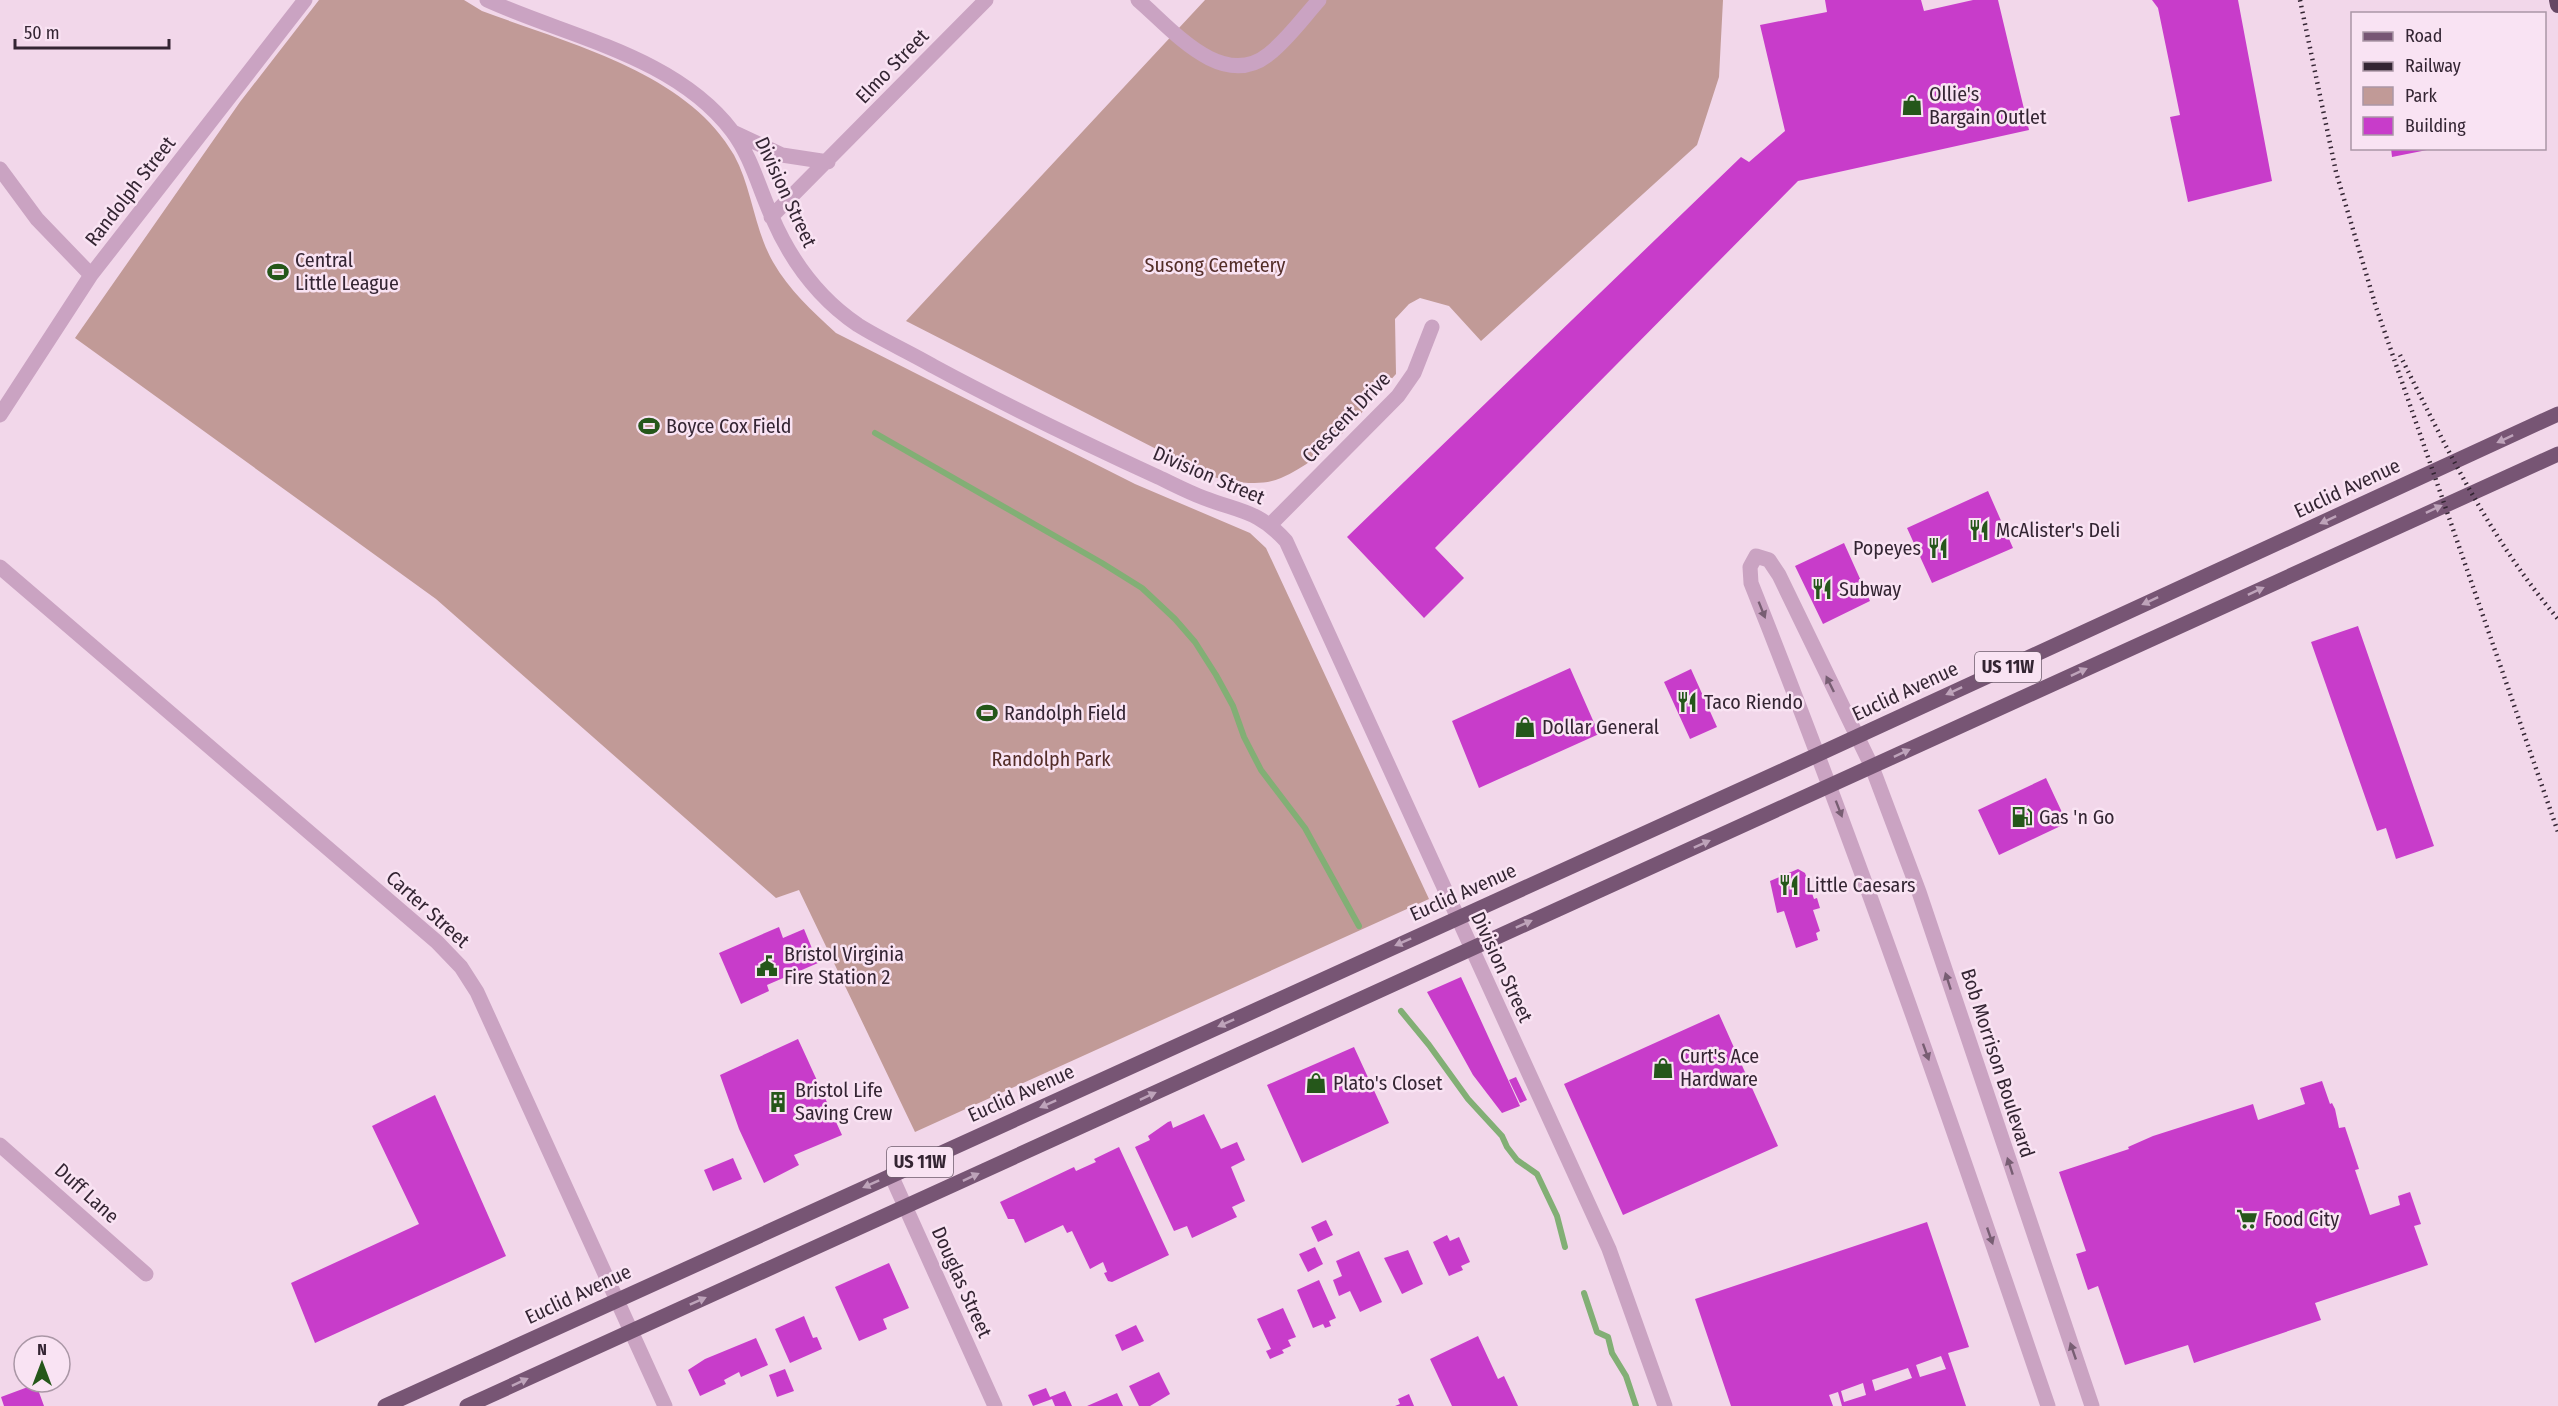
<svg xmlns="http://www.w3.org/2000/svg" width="2558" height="1406" viewBox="0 0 2558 1406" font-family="'Fira Sans Condensed',sans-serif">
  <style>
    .green { fill: #c19a97 }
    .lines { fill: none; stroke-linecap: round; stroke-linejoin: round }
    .stream { stroke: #82af75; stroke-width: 6 }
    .building { fill: #c83cca; fill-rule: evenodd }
    .minor { stroke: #caa3c2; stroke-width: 15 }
    .tertiary { stroke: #caa3c2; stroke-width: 15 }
    .primary { stroke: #775574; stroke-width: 15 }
    .trunk { stroke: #664864; stroke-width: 16 }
    .rail { stroke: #342533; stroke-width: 4.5; stroke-dasharray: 1.5 4.5; stroke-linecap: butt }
    .oneway { fill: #bea3ba }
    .oneway2 { fill: #785e73 }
    .labels { text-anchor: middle; stroke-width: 5; stroke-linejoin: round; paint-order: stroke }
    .shield { fill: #f9e3f3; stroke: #6f5e6d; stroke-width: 1.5 }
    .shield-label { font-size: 18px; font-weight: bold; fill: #342533 }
    .street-label { font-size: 20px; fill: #342533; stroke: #f9e3f3 }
    .poi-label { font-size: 20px; fill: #342533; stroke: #f9e3f3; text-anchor: start }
    .park-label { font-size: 20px; fill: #532d28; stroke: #f9e3f3 }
  </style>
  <rect width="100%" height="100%" fill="#f2d7ea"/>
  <path class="green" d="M 319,0 L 464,0 L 482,11 C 567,43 687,72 734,155 C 752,188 754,229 773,262 C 789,290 812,311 836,333 L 1135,484 L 1250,533 L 1266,548 L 1429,899 L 915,1132 L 799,890 L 776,898 L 436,599 L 75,338 L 240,102 Z
    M 1205,0 L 1723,0 L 1719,77 L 1697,145 L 1481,341 L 1449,306 L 1420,298 L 1409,304 L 1395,319 L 1396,374 C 1362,411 1328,458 1281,478 C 1259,488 1231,481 1209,476 L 906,321 Z"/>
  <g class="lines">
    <path class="stream" d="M 875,433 L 1102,563 L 1142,588 L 1175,619 L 1195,642 L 1216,675 L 1233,706 L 1244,737 L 1261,770 L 1305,828 L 1359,926
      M 1401,1011 L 1429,1045 L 1468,1099 L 1502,1136 L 1507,1147 L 1517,1160 L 1537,1174 L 1557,1216 L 1565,1247
      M 1584,1293 L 1597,1332 L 1608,1337 L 1612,1353 L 1626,1376 L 1636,1406"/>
  </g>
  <path class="building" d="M 1825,0 L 1921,0 L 1924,11 L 1973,0 L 1998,0 L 2029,130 L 1798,181 L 1435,548 L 1464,578 L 1424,618 L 1347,537 L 1741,157 L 1749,162 L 1785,131 L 1760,25 L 1827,12 Z
    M 2152,0 L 2238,0 L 2272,181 L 2188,202 L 2170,117 L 2180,115 L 2158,8 Z
    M 2391,148 L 2427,148 L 2427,150 L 2392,157 Z
    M 1988,491 L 2013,548 L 1932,583 L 1907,528 Z
    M 1844,543 L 1870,601 L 1823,624 L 1795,566 Z
    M 2358,626 L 2434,846 L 2396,859 L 2386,828 L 2377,831 L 2311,642 Z
    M 1570,668 L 1599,734 L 1479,788 L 1452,721 Z
    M 1691,669 L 1717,727 L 1690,739 L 1664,682 Z
    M 2046,778 L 2067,823 L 1999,855 L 1978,810 Z
    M 1798,869 L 1805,873 L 1814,899 L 1817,898 L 1820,908 L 1813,910 L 1820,931 L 1816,933 L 1818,940 L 1796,948 L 1784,911 L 1777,913 L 1770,881 Z
    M 779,927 L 783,938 L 804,929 L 818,963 L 767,985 L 769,991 L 741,1004 L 719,953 Z
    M 1461,977 L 1520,1106 L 1502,1113 L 1473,1075 L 1427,992 Z
    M 1719,1014 L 1778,1146 L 1623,1215 L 1564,1084 Z
    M 798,1039 L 842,1135 L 794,1155 L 799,1165 L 764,1183 L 739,1129 L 720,1075 Z
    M 1354,1047 L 1389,1123 L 1302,1163 L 1267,1085 Z
    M 1516,1077 L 1527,1100 L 1520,1103 L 1509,1080 Z
    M 2322,1081 L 2330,1104 L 2332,1103 L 2335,1109 L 2339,1128 L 2345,1127 L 2359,1169 L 2355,1170 L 2370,1215 L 2400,1205 L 2398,1196 L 2410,1192 L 2421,1224 L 2414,1226 L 2428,1265 L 2315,1303 L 2321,1320 L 2194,1363 L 2188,1345 L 2125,1365 L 2098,1286 L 2088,1290 L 2076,1254 L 2086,1251 L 2059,1172 L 2129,1149 L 2128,1147 L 2153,1136 L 2253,1104 L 2258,1120 L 2305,1104 L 2300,1088 Z
    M 435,1095 L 506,1256 L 315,1343 L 291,1283 L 419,1224 L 372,1126 Z
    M 1204,1114 L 1221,1149 L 1237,1142 L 1245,1160 L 1231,1167 L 1245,1201 L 1232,1207 L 1237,1217 L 1192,1238 L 1187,1226 L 1174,1231 L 1135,1147 L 1150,1140 L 1148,1136 L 1168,1122 L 1171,1121 L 1173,1128 Z
    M 1119,1147 L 1169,1255 L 1112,1282 L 1108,1281 L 1104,1273 L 1107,1272 L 1103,1262 L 1090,1269 L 1072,1231 L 1067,1233 L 1063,1225 L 1025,1243 L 1014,1219 L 1008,1219 L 1000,1202 L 1074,1167 L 1076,1171 L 1096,1162 L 1094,1159 Z
    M 733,1158 L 742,1179 L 713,1191 L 704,1170 Z
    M 1326,1220 L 1333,1235 L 1318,1242 L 1311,1227 Z
    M 1927,1222 L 1969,1347 L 1948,1353 L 1966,1406 L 1842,1406 L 1838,1392 L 1829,1395 L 1833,1406 L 1731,1406 L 1695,1299 ZM 1941,1356 L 1946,1369 L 1920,1377 L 1916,1365 ZM 1908,1368 L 1912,1378 L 1875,1391 L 1872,1380 ZM 1863,1383 L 1866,1395 L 1844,1402 L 1841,1391 Z
    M 1447,1235 L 1450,1241 L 1459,1237 L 1470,1262 L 1461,1266 L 1463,1270 L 1449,1276 L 1433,1242 Z
    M 1315,1247 L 1323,1264 L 1308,1272 L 1299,1254 Z
    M 1408,1250 L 1423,1284 L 1402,1294 L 1384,1258 Z
    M 1359,1251 L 1382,1302 L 1360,1312 L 1350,1291 L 1339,1296 L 1333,1280 L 1342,1276 L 1336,1261 Z
    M 889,1263 L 909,1308 L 883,1319 L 887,1329 L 859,1341 L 835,1287 Z
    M 1319,1280 L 1336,1318 L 1329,1321 L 1331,1326 L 1325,1328 L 1323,1324 L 1313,1328 L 1297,1290 Z
    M 1283,1308 L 1296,1337 L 1288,1340 L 1291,1346 L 1282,1350 L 1284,1353 L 1270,1359 L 1266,1351 L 1271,1349 L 1257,1319 Z
    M 804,1316 L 813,1338 L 817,1337 L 822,1349 L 790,1363 L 775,1329 Z
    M 1136,1325 L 1144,1341 L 1122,1351 L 1115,1335 Z
    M 1478,1336 L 1498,1379 L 1504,1376 L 1518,1406 L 1452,1406 L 1430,1359 Z
    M 756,1338 L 768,1365 L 741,1377 L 739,1372 L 724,1380 L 726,1384 L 700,1396 L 688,1370 L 705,1359 Z
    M 785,1369 L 794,1391 L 777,1397 L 769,1375 Z
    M 1159,1372 L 1170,1394 L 1150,1406 L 1139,1406 L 1129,1386 Z
    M 36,1384 L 44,1406 L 4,1406 L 1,1397 Z
    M 1046,1388 L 1050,1397 L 1065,1391 L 1072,1406 L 1055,1406 L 1052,1399 L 1033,1406 L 1028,1395 Z
    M 1117,1393 L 1123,1406 L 1087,1406 Z
    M 1409,1394 L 1414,1406 L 1395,1406 L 1400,1404 L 1398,1399 Z"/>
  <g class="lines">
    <path class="minor" d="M 487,0 C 568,37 675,56 732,131 C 751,156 759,188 772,217 C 791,261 818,298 858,325 C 882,340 909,352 933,366 C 1007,406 1082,442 1158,477 C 1173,484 1188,492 1204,498 C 1240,512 1258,510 1286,541 L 1609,1249 L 1665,1406
      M 1138,0 C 1171,28 1222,92 1269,54 C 1288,39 1303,18 1319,0
      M 733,132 L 782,155 L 828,162
      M 771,217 L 986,0
      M 1271,524 L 1398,396 L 1414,373 L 1432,327
      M 0,567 L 437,942 L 461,967 L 477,992 L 665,1406
      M 0,1145 L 146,1274
      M 891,1175 L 995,1406
      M 2048,1406 C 1954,1130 1859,854 1751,583 L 1750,567 L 1756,556 L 1769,560 L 1779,575 L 1872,767 L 1919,892 L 2092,1406"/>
    <path class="tertiary" d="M 0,169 L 37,219 L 91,275
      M 0,415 L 91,275 L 305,0"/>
    <path class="primary" d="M 385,1406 L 1819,754 L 2558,414
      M 467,1406 L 2558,454"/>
    <path class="trunk" d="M 2557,0 L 2558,5"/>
    <path class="rail" d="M 2300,0 L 2336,172 L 2376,307 L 2558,832
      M 2400,355 C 2446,448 2491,540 2558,619"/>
  </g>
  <defs><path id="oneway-solid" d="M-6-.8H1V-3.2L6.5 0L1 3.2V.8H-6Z" transform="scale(1.5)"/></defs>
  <g class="oneway">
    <use href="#oneway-solid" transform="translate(2505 439) rotate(155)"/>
    <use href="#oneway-solid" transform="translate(2434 509) rotate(-25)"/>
    <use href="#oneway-solid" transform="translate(2328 520) rotate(155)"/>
    <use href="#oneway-solid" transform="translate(2256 591) rotate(-25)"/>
    <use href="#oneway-solid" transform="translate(2150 601) rotate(155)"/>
    <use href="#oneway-solid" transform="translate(2079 672) rotate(-25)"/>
    <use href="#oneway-solid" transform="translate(1954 691) rotate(155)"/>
    <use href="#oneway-solid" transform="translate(1902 753) rotate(-25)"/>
    <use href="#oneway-solid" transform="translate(1702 844) rotate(-24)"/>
    <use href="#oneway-solid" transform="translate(1524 924) rotate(-24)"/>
    <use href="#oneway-solid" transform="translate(1403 942) rotate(156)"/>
    <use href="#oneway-solid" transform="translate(1226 1023) rotate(156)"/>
    <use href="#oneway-solid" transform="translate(1148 1096) rotate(-25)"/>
    <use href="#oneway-solid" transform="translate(1048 1104) rotate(156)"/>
    <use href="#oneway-solid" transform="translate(971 1177) rotate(-25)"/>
    <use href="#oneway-solid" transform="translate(871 1184) rotate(156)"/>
    <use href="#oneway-solid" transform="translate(698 1301) rotate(-24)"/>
    <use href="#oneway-solid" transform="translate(520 1382) rotate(-25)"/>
  </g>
  <g class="oneway2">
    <use href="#oneway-solid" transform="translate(1762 610) rotate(68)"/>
    <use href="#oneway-solid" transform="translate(1830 684) rotate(-116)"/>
    <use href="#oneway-solid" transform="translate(1839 809) rotate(69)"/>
    <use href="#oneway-solid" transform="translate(1948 981) rotate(-108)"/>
    <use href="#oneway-solid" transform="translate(1926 1052) rotate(70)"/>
    <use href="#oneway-solid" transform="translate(2010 1166) rotate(-108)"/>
    <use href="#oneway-solid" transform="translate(1990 1236) rotate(71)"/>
    <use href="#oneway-solid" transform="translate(2073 1351) rotate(-109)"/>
  </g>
  <defs>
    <symbol id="shop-bare" viewBox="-9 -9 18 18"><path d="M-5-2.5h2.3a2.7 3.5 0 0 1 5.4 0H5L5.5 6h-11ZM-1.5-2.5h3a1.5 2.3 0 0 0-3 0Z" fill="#25571a" stroke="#f9e3f3" stroke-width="2.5" paint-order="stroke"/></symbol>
    <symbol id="stadium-bare" viewBox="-9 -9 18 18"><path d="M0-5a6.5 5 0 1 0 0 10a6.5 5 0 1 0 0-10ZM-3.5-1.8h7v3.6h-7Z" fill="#25571a" stroke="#f9e3f3" stroke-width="2.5" paint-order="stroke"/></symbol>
    <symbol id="restaurant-bare" viewBox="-9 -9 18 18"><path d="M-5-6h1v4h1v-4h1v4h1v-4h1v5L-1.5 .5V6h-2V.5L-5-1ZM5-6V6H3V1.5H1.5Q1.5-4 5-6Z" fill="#25571a" stroke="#f9e3f3" stroke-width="2.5" paint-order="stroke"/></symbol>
    <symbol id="fuel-bare" viewBox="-9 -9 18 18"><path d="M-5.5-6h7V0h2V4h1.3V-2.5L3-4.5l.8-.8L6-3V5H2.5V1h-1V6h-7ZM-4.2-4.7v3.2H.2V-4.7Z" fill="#25571a" stroke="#f9e3f3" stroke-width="2.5" paint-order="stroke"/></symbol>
    <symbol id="civic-bare" viewBox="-9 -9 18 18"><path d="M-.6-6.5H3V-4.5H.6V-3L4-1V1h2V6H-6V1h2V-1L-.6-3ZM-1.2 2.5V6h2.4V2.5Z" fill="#25571a" stroke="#f9e3f3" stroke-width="2.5" paint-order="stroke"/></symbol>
    <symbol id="building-bare" viewBox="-9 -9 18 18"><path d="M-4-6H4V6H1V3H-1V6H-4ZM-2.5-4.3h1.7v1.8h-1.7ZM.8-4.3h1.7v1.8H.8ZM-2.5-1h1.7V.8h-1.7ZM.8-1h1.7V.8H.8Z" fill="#25571a" stroke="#f9e3f3" stroke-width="2.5" paint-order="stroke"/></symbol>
    <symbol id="supermarket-bare" viewBox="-9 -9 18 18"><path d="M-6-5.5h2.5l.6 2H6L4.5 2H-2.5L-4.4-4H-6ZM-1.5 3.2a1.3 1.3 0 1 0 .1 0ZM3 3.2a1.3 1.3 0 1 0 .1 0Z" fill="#25571a" stroke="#f9e3f3" stroke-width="2.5" paint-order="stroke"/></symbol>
  </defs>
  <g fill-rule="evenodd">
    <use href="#shop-bare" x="1897" y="90" width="30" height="30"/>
    <use href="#stadium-bare" x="263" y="257" width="30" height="30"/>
    <use href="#stadium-bare" x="634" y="411" width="30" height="30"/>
    <use href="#restaurant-bare" x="1964" y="515" width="30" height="30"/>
    <use href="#restaurant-bare" x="1923" y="533" width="30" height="30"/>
    <use href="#restaurant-bare" x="1807" y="574" width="30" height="30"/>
    <use href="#restaurant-bare" x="1672" y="687" width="30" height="30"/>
    <use href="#stadium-bare" x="972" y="698" width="30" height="30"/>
    <use href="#shop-bare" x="1510" y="712" width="30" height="30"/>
    <use href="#fuel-bare" x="2007" y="802" width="30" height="30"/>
    <use href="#restaurant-bare" x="1774" y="870" width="30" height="30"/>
    <use href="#civic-bare" x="752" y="951" width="30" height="30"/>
    <use href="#shop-bare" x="1648" y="1053" width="30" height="30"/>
    <use href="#shop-bare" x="1301" y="1068" width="30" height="30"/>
    <use href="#building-bare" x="763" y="1087" width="30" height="30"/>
    <use href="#supermarket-bare" x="2232" y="1204" width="30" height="30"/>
  </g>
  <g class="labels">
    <g class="shield">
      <rect x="1975" y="652" width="66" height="30" rx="4.5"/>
      <rect x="887" y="1147" width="66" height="30" rx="4.5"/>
    </g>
    <g class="shield-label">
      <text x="2008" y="673">US 11W</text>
      <text x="920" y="1168">US 11W</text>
    </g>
    <g class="street-label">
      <text transform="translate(892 66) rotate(-46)" y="7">Elmo Street</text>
      <text transform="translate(130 191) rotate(-52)" y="7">Randolph Street</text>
      <text transform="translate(786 192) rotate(65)" y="7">Division Street</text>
      <text transform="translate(1346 417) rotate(-46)" y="7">Crescent Drive</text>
      <text transform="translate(1209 475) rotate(23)" y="7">Division Street</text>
      <text transform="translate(2347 488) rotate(-25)" y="7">Euclid Avenue</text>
      <text transform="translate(1905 691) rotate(-25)" y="7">Euclid Avenue</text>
      <text transform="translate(1463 892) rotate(-24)" y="7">Euclid Avenue</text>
      <text transform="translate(428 909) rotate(42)" y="7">Carter Street</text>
      <text transform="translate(1502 967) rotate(65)" y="7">Division Street</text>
      <text transform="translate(1998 1063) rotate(72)" y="7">Bob Morrison Boulevard</text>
      <text transform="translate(1021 1093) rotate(-24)" y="7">Euclid Avenue</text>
      <text transform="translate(87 1193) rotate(42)" y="7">Duff Lane</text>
      <text transform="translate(962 1282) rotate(66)" y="7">Douglas Street</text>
      <text transform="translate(578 1294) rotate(-25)" y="7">Euclid Avenue</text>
    </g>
    <g class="poi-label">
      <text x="1929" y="101">Ollie's<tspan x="1929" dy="23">Bargain Outlet</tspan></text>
      <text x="295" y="267">Central<tspan x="295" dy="23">Little League</tspan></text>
      <text x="666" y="433">Boyce Cox Field</text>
      <text x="1996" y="537">McAlister's Deli</text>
      <text x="1921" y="555" text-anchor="end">Popeyes</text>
      <text x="1839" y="596">Subway</text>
      <text x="1704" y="709">Taco Riendo</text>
      <text x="1004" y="720">Randolph Field</text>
      <text x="1542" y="734">Dollar General</text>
      <text x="2039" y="824">Gas 'n Go</text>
      <text x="1806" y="892">Little Caesars</text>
      <text x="784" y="961">Bristol Virginia<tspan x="784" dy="23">Fire Station 2</tspan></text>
      <text x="1680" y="1063">Curt's Ace<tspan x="1680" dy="23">Hardware</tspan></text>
      <text x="1333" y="1090">Plato's Closet</text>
      <text x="795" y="1097">Bristol Life<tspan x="795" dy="23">Saving Crew</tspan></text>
      <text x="2264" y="1226">Food City</text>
    </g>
    <g class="park-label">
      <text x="1215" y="272">Susong Cemetery</text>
      <text x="1051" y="766">Randolph Park</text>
    </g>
  </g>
  <rect x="2351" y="12" width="195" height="138" fill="#f9e3f3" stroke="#aa97a6" stroke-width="1.5"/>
  <rect x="2363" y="32" width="30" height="9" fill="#775574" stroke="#aa97a6" stroke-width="1.5"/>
  <text x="2405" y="42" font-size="18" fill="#342533">Road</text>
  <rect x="2363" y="62" width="30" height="9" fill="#342533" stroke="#aa97a6" stroke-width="1.5"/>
  <text x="2405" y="72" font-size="18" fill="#342533">Railway</text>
  <rect x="2363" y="87" width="30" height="18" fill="#c19a97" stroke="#aa97a6" stroke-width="1.5"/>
  <text x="2405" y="102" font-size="18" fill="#342533">Park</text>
  <rect x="2363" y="117" width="30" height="18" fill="#c83cca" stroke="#aa97a6" stroke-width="1.5"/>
  <text x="2405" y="132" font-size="18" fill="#342533">Building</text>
  <g transform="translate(42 1364)"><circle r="28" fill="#f9e3f3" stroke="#aa97a6" stroke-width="1.5"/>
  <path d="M0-4.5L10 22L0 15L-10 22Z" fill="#25571a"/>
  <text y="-9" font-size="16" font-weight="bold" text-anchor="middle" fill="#342533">N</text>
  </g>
  <path d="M15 39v9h154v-9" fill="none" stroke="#342533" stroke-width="3"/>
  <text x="24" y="39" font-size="18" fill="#342533" stroke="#f9e3f3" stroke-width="4.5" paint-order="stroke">50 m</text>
</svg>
